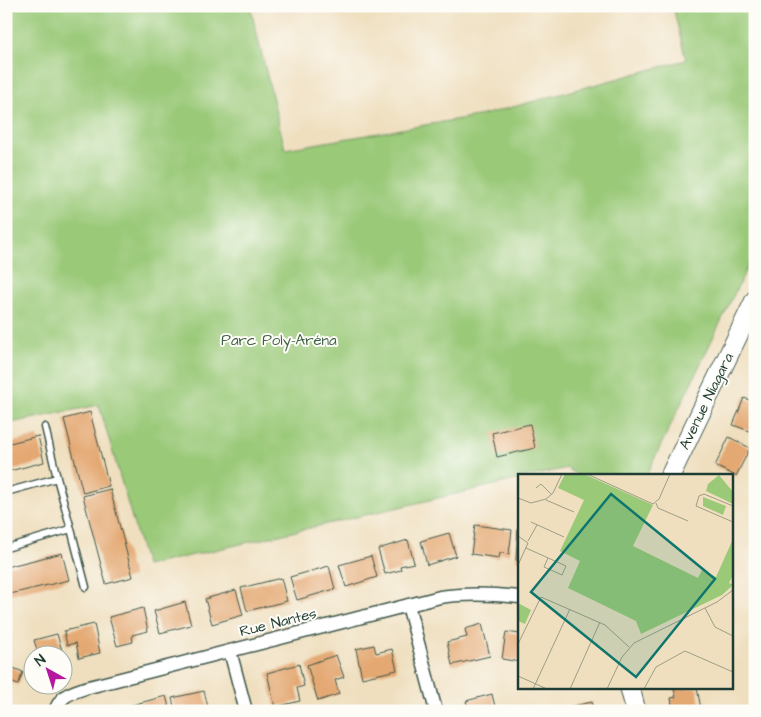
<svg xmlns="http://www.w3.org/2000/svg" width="761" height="717" viewBox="0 0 761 717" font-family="'Architects Daughter',sans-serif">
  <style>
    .green { fill: #9ac978; stroke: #5c8356 }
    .building { fill: #e4a872 }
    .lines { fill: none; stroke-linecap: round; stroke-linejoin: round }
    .lane-casing { stroke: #3e5549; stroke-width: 9 }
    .street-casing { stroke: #3e5549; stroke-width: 15 }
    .secondary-casing { stroke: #3e5549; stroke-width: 21 }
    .lane { stroke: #fff; stroke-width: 6 }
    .street { stroke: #fff; stroke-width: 12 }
    .secondary { stroke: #fff; stroke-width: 19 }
    .labels { text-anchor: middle; stroke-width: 4; stroke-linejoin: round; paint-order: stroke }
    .park-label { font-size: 15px; fill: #3e6045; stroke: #fdfcf7 }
    .street-label { font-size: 15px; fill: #1f3d34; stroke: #fdfcf7 }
    .inset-road { fill: none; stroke: #9c9e87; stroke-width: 1 }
    .view { fill: #0f766e; fill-opacity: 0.15; stroke: #0f766e; stroke-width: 2.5 }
    .inset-edge { fill: none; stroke: #1f3d34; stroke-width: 2.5 }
  </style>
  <rect width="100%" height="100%" fill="#fdfcf7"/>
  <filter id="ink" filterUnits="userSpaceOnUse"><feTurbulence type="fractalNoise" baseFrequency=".02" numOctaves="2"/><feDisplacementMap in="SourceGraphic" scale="10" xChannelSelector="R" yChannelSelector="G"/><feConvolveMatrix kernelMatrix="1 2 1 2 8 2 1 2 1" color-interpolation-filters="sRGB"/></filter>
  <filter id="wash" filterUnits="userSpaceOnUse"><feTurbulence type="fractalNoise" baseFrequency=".0096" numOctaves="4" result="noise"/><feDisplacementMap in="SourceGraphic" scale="20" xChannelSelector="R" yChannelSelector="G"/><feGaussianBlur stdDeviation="1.12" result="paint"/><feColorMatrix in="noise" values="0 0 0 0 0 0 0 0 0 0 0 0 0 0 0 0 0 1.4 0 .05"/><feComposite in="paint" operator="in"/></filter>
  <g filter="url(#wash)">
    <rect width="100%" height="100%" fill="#efdfbf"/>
    <path class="green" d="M 6,6 L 250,6 L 285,149 L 483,115 L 686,60 L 674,11 L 693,6 L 755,6 L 755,251 L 646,476 L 579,476 L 567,468 L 533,476 L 520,476 L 520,479 L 146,566 L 99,405 L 6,424 Z"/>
    <g id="blocks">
      <path class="building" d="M 744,398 L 755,402 L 755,433 L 733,425 Z
        M 90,412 L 109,486 L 83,493 L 64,419 Z
        M 530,424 L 535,448 L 497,457 L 492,433 Z
        M 38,436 L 44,462 L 6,472 L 6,444 Z
        M 729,437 L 750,448 L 736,476 L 715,466 Z
        M 110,489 L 133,577 L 106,584 L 83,496 Z
        M 475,525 L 512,530 L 509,554 L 500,553 L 499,558 L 471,554 Z
        M 518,528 L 520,528 L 520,561 L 516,560 Z
        M 449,533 L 456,556 L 427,565 L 421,541 Z
        M 408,540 L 414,563 L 400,566 L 401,570 L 385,574 L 378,549 Z
        M 62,553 L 69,580 L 6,595 L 6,567 Z
        M 371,556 L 377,577 L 346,587 L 339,565 Z
        M 329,566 L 335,589 L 297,600 L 290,577 Z
        M 281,578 L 287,601 L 247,611 L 241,588 Z
        M 236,590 L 243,615 L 212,624 L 205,599 Z
        M 185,602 L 191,625 L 160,633 L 154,611 Z
        M 143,608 L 148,631 L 132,635 L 133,642 L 117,646 L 109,617 Z
        M 94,624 L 100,653 L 79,658 L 76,643 L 67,645 L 64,631 Z
        M 482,624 L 490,656 L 452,665 L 447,642 L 467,637 L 465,629 Z
        M 506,632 L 520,634 L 520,662 L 502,659 Z
        M 57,634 L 63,654 L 38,654 L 34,640 Z
        M 374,645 L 376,653 L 392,649 L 397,670 L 362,678 L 356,649 Z
        M 336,655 L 344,677 L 335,680 L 339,694 L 318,701 L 307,665 Z
        M 299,664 L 304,686 L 297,688 L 300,701 L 275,707 L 267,673 Z
        M 6,665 L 23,672 L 18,685 L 11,682 L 6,694 Z
        M 674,688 L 697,688 L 701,709 L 693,711 L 673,711 L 671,698 L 676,697 Z
        M 204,691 L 209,711 L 175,711 L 172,698 Z
        M 492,694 L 496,711 L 469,711 L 466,701 Z
        M 166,696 L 170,711 L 125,711 L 124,707 Z
        M 592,702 L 594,711 L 565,711 L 564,708 Z"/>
    </g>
  </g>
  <g filter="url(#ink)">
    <use href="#blocks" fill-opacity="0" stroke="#3e5549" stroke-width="1"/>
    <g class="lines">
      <defs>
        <path id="lane" d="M 45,427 L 57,478
          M 6,492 L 57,478 L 71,529 L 6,548
          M 71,529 L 86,587"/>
        <path id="street" d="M 408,605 L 436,711
          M 230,651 L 246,711
          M 55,711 C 61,695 70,693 85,688 L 440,597 C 467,593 492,594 520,597"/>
        <path id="secondary" d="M 670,476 L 755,300
          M 630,688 L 636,711"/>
      </defs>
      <use href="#lane" class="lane-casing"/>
      <use href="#street" class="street-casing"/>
      <use href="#secondary" class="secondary-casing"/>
      <use href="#lane" class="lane"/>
      <use href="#street" class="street"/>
      <use href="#secondary" class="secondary"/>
    </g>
  </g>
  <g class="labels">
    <g class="park-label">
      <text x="279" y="345">Parc Poly-Aréna</text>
    </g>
    <g class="street-label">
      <text transform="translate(706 401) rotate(-64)" y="5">Avenue Niagara</text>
      <text transform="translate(278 622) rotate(-14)" y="5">Rue Nantes</text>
    </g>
  </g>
  <g transform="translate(518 474)">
    <rect width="215" height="215" fill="#efdfbf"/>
    <path d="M 47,0 L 66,0 L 135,31 L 115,72 L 180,104 L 184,96 L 198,103 L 215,65 L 215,101 L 211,109 L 215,111 L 204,121 L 123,160 L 118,147 L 50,114 L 62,87 L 42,77 L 66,26 L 40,14 ZM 201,1 L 215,18 L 215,30 L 188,17 L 190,10 ZM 185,23 L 208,32 L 205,41 L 185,32 ZM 0,129 L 13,136 L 7,150 L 0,147 Z" fill="#9ac978"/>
    <path class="inset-road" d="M 69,0 L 135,30 L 141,25 L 152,0M 18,14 L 23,10 L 34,21M 0,24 L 13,29 L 28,25 L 35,19 L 44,0M 28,26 L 56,38M 138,29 L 140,34 L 170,47M 215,32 L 186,20 L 181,22 L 178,32 L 215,48M 13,48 L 46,63M 0,62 L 10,69 L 0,91M 10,67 L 19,51M 8,74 L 48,92 L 44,101 L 26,93 L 30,84M 187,134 L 197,153 L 215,162M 0,170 L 23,123 L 87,151 L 111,173M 0,202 L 29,215M 15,215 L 52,135M 52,215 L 82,148M 89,215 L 104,183 L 116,169 L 199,128 L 215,116M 126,215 L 138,193 L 167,177 L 215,198"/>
    <path class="view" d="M 93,20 L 197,105 L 118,203 L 13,118 Z"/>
    <rect width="215" height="215" class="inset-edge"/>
  </g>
  <rect width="761" height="717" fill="none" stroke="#fdfcf7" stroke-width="25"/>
  <g transform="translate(48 670) rotate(321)"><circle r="24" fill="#fdfcf7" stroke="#a4b0a9"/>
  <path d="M0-4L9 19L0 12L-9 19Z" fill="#b5179e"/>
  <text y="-8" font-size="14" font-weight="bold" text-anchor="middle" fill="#1f3d34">N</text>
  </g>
</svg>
